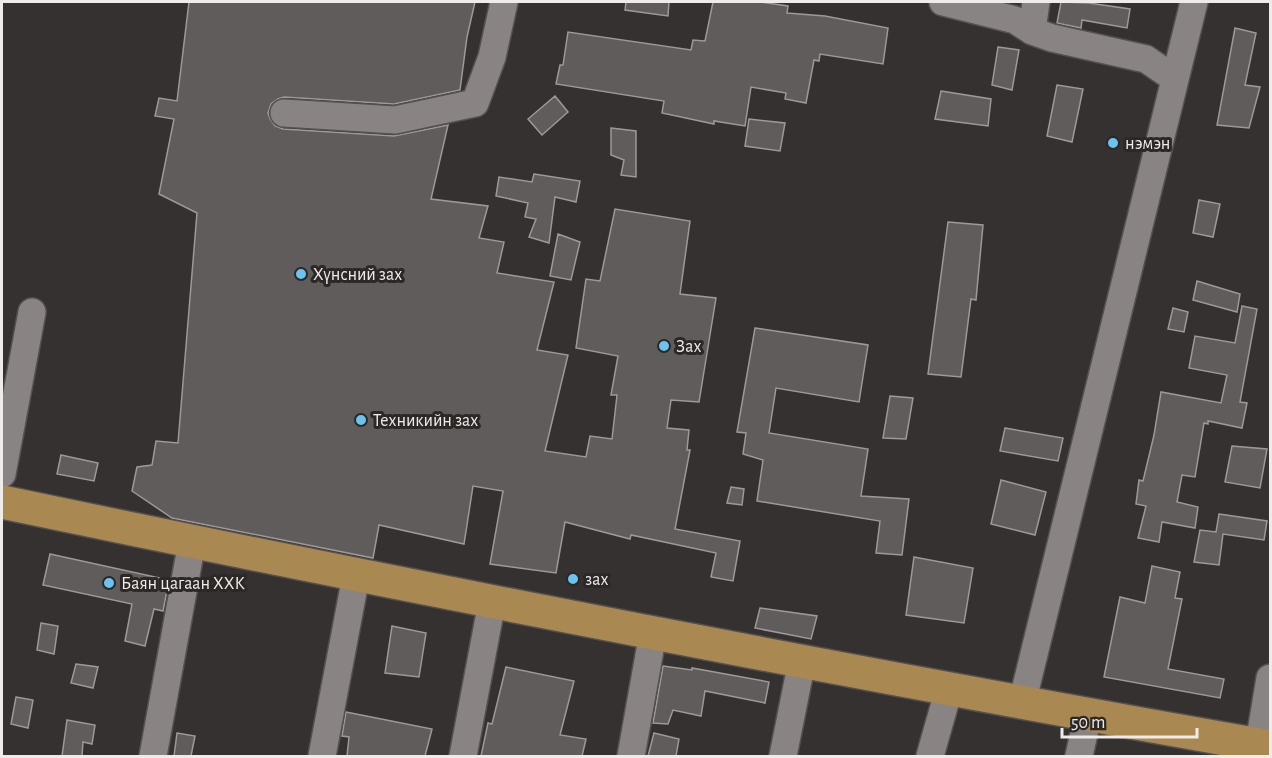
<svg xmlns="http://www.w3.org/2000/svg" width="1272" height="758" viewBox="0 0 1272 758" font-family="'Alegreya Sans',sans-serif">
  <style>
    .building { fill: #605c5c; stroke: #9e9899; stroke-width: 1.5 }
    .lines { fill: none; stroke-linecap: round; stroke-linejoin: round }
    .minor-casing { stroke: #53504f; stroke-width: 30 }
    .major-casing { stroke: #53504f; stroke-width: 36 }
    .minor { stroke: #898483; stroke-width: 27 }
    .major { stroke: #a98852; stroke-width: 33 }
    .poi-dot { fill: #6ac3f1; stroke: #2b2826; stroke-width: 2 }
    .labels { text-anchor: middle; stroke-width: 6; stroke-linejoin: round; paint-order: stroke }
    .poi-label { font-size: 18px; fill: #eeebea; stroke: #2b2826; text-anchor: start }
  </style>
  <rect width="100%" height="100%" fill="#353130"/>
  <path class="building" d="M 189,2 L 475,2 L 467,37 L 460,90 L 394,104 L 284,97 L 278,99 L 271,104 L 268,113 L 270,119 L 275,126 L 283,129 L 394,136 L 448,125 L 431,199 L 488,206 L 479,238 L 504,242 L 497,273 L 554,282 L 537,350 L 568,355 L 545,451 L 586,457 L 590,436 L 612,439 L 617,395 L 611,395 L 618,356 L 576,348 L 586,279 L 600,281 L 615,209 L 690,221 L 680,294 L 716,298 L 699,402 L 671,400 L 667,428 L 689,430 L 687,450 L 690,450 L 675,529 L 740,541 L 733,581 L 711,577 L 716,553 L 631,535 L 630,539 L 565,522 L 556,573 L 490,564 L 503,491 L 473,486 L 464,544 L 379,525 L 373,558 L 172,518 L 132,491 L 137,467 L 152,465 L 156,441 L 178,443 L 197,213 L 159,194 L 174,119 L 155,116 L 159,98 L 177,101 Z
    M 626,2 L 669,2 L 668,16 L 625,10 Z
    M 713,2 L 761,2 L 788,6 L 787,13 L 825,16 L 888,28 L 883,64 L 820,54 L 819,61 L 814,60 L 806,103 L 785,99 L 786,93 L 751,87 L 745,126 L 714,121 L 714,124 L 662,113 L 664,101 L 556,84 L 560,65 L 563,65 L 568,32 L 691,50 L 693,40 L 705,41 Z
    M 1061,2 L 1089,3 L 1130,9 L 1127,28 L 1082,20 L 1081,28 L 1057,23 Z
    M 1235,28 L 1256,33 L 1245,85 L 1260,87 L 1249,128 L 1217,125 Z
    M 998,47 L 1019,50 L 1012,90 L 992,85 Z
    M 1057,85 L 1083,89 L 1072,142 L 1047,136 Z
    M 941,91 L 991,99 L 988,126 L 935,119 Z
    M 555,96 L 568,112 L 542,135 L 528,119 Z
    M 749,119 L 785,123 L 780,151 L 745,146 Z
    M 611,128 L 636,131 L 636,177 L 621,175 L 624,160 L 611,155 Z
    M 534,174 L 580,181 L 576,202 L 555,197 L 549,243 L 529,237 L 536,219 L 525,217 L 528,203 L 496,196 L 499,177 L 532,182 Z
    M 1199,200 L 1220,204 L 1213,237 L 1193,233 Z
    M 948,222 L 983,225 L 976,300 L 971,299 L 961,377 L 928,374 Z
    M 558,234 L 580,242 L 571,280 L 550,276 Z
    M 1197,281 L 1240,294 L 1237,312 L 1193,300 Z
    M 1242,306 L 1257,309 L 1240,402 L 1247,403 L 1242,428 L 1208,421 L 1208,424 L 1204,423 L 1195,477 L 1182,475 L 1177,502 L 1198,507 L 1195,528 L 1162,522 L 1159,542 L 1138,538 L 1146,506 L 1136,504 L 1139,480 L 1143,481 L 1154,435 L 1161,392 L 1221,403 L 1227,375 L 1189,368 L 1195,336 L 1235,343 Z
    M 1173,308 L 1188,312 L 1184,332 L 1168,329 Z
    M 755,328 L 868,345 L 859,402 L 776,388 L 769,433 L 868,449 L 861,496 L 909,499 L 902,555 L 876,553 L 880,521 L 757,501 L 763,460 L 743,454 L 746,433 L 737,432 Z
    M 890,396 L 913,398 L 906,439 L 883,438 Z
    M 1005,428 L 1063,438 L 1058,461 L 1000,451 Z
    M 1232,446 L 1267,449 L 1260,488 L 1225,482 Z
    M 61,455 L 98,463 L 94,481 L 57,474 Z
    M 1001,480 L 1046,492 L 1035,535 L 991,524 Z
    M 731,487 L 744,489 L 742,505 L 727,503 Z
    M 1219,514 L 1267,521 L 1264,540 L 1223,534 L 1219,565 L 1194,562 L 1200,530 L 1216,532 Z
    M 50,554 L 169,580 L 163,611 L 154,609 L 145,646 L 125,641 L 132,604 L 43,585 Z
    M 914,557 L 973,568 L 964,623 L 906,615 Z
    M 1152,566 L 1180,572 L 1175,598 L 1182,599 L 1168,669 L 1224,679 L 1220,698 L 1104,677 L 1120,597 L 1145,603 Z
    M 760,608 L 817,616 L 811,639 L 755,628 Z
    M 41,623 L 58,626 L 54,654 L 37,650 Z
    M 392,626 L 426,633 L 419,677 L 385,673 Z
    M 76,664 L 98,667 L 93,688 L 71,683 Z
    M 663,666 L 692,670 L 692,668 L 769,682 L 765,703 L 705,691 L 701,716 L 673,710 L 668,724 L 653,723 Z
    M 506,667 L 574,681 L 560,735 L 586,739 L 582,756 L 481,756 L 488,723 L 492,724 Z
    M 16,697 L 33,700 L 28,728 L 11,724 Z
    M 346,712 L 432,729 L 425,756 L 347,756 L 349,737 L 342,736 Z
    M 67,720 L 95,725 L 92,744 L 83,742 L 82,756 L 62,756 Z
    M 177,733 L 195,736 L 191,756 L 174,756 Z
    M 654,733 L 679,739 L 676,756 L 648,756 Z"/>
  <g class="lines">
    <defs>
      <path id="minor" d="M 943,2 L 1015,20 L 1032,31 L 1052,38 L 1146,59 L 1175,79
        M 1032,31 L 1036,2
        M 284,113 L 395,120 L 475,103 L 492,57 L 504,2
        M 2,474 L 32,312
        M 1022,703 L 1194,2
        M 153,756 L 192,542
        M 322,756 L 356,576
        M 463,756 L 492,602
        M 631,756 L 653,633
        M 783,756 L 802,661
        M 930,756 L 949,689
        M 1079,756 L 1088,715
        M 1257,756 L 1270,678"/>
      <path id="major" d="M 2,502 C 423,590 846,672 1270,747"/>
    </defs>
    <use href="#minor" class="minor-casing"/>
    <use href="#major" class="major-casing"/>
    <use href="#minor" class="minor"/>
    <use href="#major" class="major"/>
  </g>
  <g class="poi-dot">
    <circle cx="1113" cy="143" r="6"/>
    <circle cx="301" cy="274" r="6"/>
    <circle cx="664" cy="346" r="6"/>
    <circle cx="361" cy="420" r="6"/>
    <circle cx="573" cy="579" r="6"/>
    <circle cx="109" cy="583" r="6"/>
  </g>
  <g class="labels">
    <g class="poi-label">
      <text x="1125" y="149">нэмэн</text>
      <text x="313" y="280">Хүнсний зах</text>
      <text x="676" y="352">Зах</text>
      <text x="373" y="426">Техникийн зах</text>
      <text x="585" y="585">зах</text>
      <text x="121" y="589">Баян цагаан ХХК</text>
    </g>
  </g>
  <rect width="1272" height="758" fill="none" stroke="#eeebea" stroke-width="6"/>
  <path d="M1062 728v9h135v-9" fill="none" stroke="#eeebea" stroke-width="3"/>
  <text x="1071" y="728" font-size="18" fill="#eeebea" stroke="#2b2826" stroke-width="4.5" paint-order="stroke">50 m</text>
</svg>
